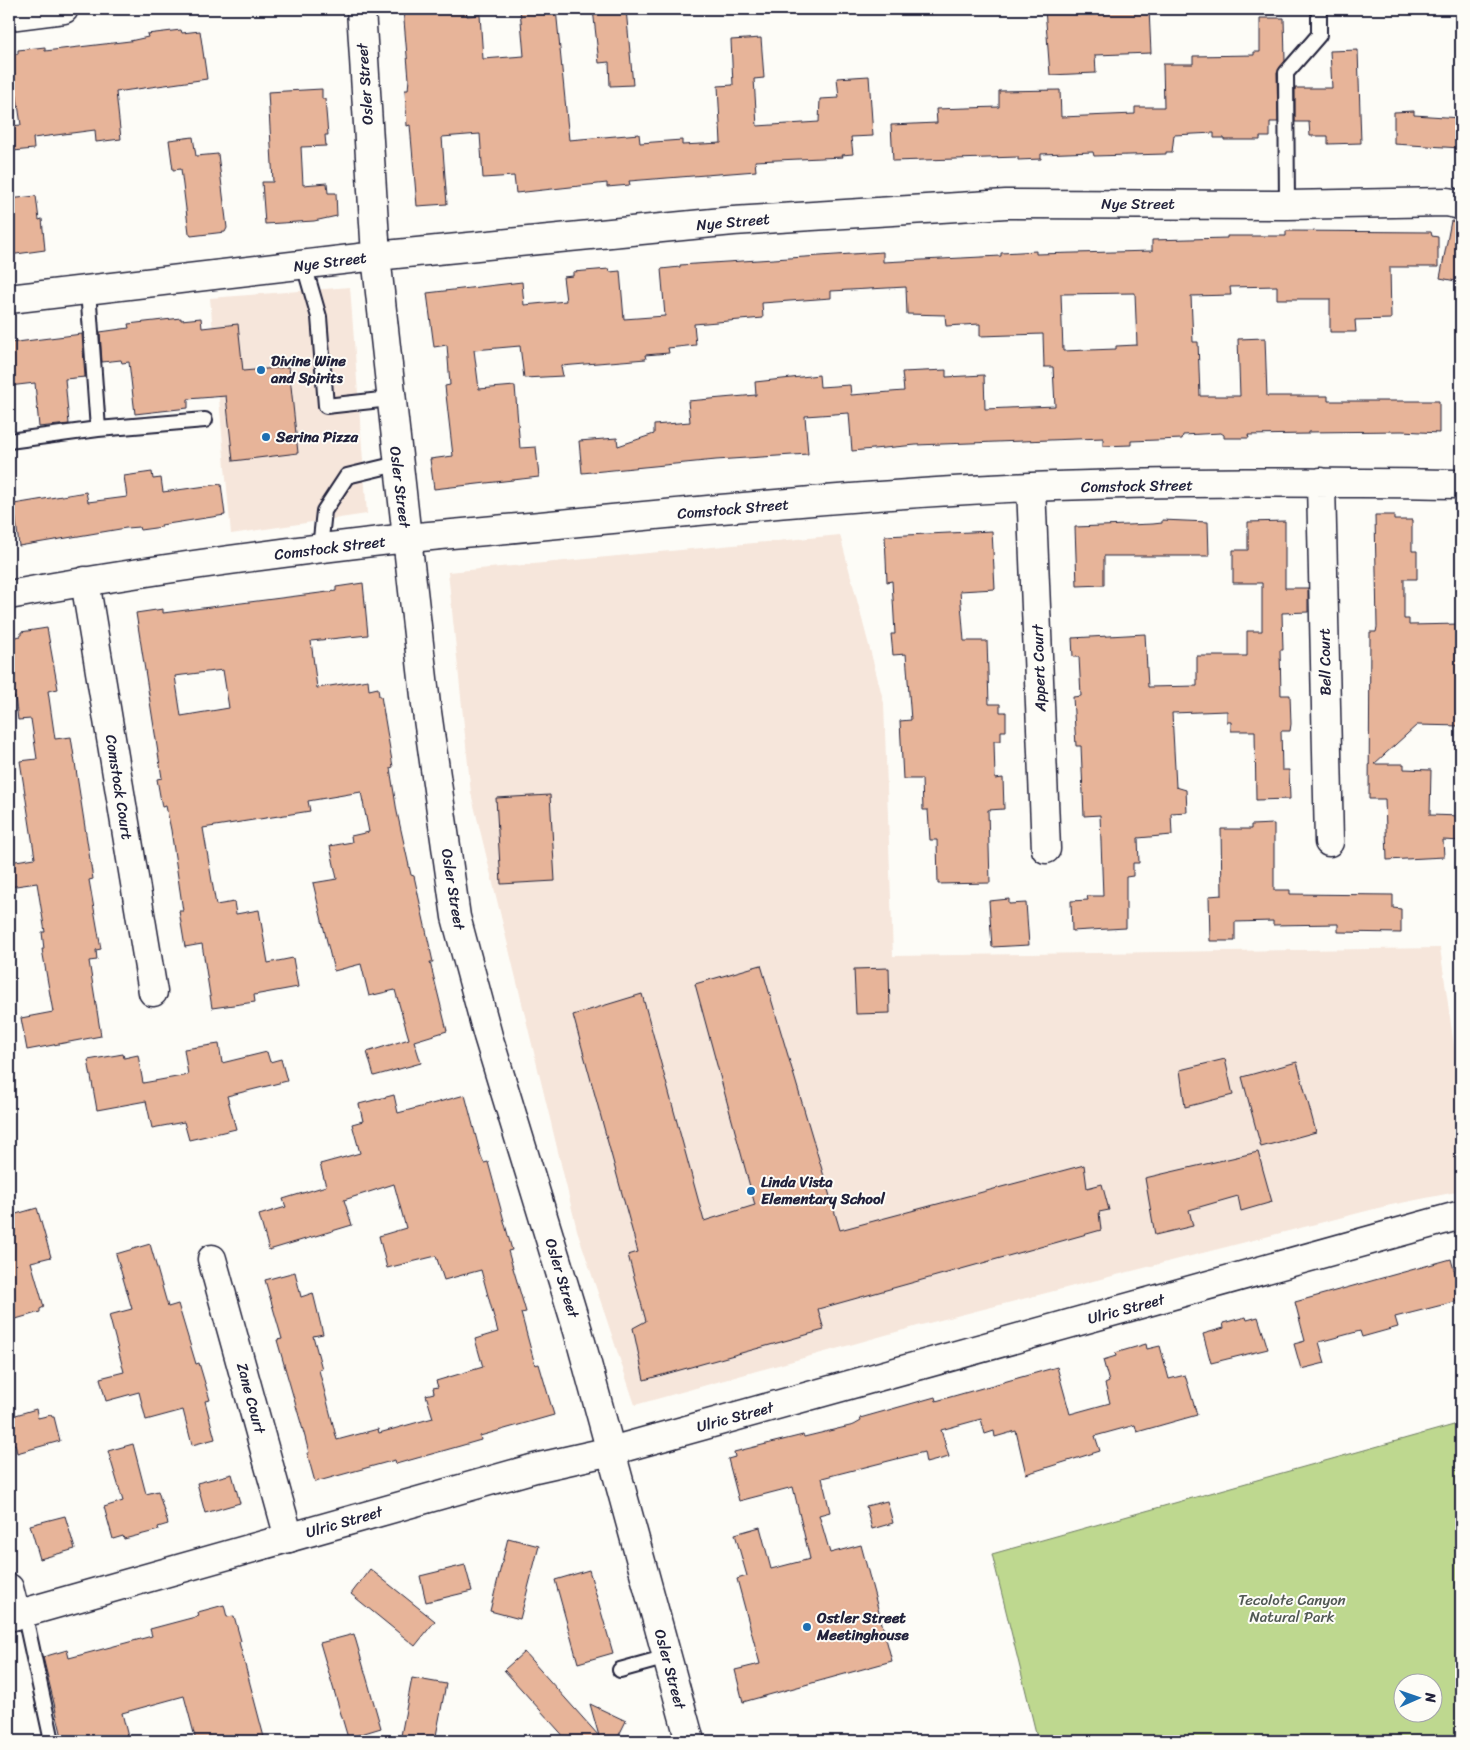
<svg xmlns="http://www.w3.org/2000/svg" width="1470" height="1750" viewBox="0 0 1470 1750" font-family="Sriracha,sans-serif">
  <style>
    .built { fill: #f6e6db }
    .green { fill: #bed88f; stroke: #707d65; fill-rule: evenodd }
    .building { fill: #e7b499; stroke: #22223b; fill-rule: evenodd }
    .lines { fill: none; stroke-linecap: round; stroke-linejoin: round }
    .service-casing { stroke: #22223b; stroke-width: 18 }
    .minor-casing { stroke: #22223b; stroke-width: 31 }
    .tertiary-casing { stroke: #22223b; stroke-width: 31 }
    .secondary-casing { stroke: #22223b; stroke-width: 31 }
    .service { stroke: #fdfcf7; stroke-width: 14 }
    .minor { stroke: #fdfcf7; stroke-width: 28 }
    .tertiary { stroke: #fdfcf7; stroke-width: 28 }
    .secondary { stroke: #fdfcf7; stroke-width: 28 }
    .poi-dot { fill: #1f6fb2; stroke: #fdfcf7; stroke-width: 2 }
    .labels { text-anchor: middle; stroke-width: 4; stroke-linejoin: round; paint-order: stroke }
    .street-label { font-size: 15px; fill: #22223b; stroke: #fdfcf7 }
    .poi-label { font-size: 15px; font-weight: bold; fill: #22223b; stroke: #fdfcf7; text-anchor: start }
    .park-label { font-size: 15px; fill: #515954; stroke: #fdfcf7 }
  </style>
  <rect width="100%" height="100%" fill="#fdfcf7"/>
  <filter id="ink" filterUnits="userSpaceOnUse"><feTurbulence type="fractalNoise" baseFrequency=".02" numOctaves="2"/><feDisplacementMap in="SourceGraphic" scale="10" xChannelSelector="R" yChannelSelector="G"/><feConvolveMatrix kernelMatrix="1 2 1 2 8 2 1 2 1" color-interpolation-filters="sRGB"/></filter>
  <g filter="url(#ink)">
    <path class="built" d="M 350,287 L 367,514 L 231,534 L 210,298 Z
      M 840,535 L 884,703 L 893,956 L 1440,948 L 1461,1094 L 1461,1191 L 1386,1206 L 925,1324 L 635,1405 L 577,1230 L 471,793 L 448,572 Z"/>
    <path class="green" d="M 1461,1423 L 1461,1741 L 1038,1741 L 992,1554 ZM 1402,1682 L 1432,1682 L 1432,1712 L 1402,1712 Z"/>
    <path class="building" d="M 403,9 L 466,9 L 467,16 L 480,15 L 483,59 L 524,56 L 520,9 L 556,9 L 569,140 L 639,134 L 640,143 L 682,140 L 682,145 L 721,143 L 718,86 L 733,85 L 731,40 L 761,38 L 764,78 L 754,79 L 757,126 L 819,122 L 820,99 L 839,98 L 837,78 L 869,76 L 873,136 L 851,137 L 853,154 L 842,155 L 843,157 L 755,161 L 756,171 L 629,181 L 630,185 L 607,187 L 607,183 L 516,193 L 514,176 L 483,178 L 480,134 L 442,137 L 447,204 L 417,206 L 410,125 L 407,126 L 405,90 L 408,90 L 409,79 Z
      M 593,9 L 626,9 L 633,85 L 610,86 L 609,62 L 599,63 Z
      M 1045,9 L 1149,9 L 1151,53 L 1095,55 L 1096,73 L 1050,75 Z
      M 1260,18 L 1284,18 L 1285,61 L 1277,73 L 1278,122 L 1270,122 L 1270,137 L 1260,137 L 1260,140 L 1224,140 L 1224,138 L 1214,138 L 1214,133 L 1174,135 L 1172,152 L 1166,152 L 1166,154 L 1094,156 L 1093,152 L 1041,154 L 1041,159 L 1018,160 L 1018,157 L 893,161 L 891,125 L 937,123 L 936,109 L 999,107 L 999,91 L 1060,90 L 1061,117 L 1135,114 L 1135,107 L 1164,107 L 1163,64 L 1193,64 L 1193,56 L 1254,55 L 1254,52 L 1260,52 Z
      M 181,30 L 182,33 L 200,31 L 207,79 L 116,92 L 121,139 L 96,142 L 95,130 L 33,138 L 34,149 L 13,151 L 10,126 L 21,125 L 11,55 L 18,54 L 18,50 L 45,47 L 45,51 L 130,41 L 148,37 L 147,34 Z
      M 1358,50 L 1361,143 L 1328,144 L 1328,136 L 1310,136 L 1309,122 L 1295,122 L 1295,88 L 1332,88 L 1330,51 Z
      M 322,89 L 322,99 L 325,99 L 328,135 L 325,135 L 326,146 L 301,147 L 303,185 L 327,183 L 328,193 L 336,193 L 337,216 L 314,221 L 265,224 L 262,182 L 273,182 L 268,92 Z
      M 1414,111 L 1414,115 L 1461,118 L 1461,148 L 1394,144 L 1394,112 Z
      M 193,137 L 196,156 L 218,154 L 227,228 L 225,232 L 191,236 L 189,233 L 181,169 L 173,170 L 169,140 Z
      M 36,196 L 39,220 L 42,219 L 45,250 L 9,255 L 9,199 Z
      M 1451,221 L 1461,222 L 1461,282 L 1440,278 Z
      M 1286,231 L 1431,232 L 1432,236 L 1438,237 L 1438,267 L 1390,267 L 1391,319 L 1355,320 L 1356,332 L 1330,332 L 1330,299 L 1277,299 L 1277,286 L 1230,287 L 1231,295 L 1191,296 L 1193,342 L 1198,342 L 1200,396 L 1240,396 L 1238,339 L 1265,338 L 1267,396 L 1328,396 L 1328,401 L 1439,401 L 1439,433 L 1402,431 L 1308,432 L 1308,434 L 1248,435 L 1249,438 L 1224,438 L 1224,435 L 1221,433 L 1183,435 L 1182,439 L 1131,441 L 1131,445 L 1103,446 L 1103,438 L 916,445 L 852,451 L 849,413 L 805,416 L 808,454 L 716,460 L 582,473 L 579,441 L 617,438 L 618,446 L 654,434 L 654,425 L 690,422 L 688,401 L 756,395 L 755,382 L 819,375 L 820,387 L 850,385 L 851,395 L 904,391 L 902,372 L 946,370 L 946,377 L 984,375 L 985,409 L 1055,406 L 1053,367 L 1044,367 L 1043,334 L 980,336 L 980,324 L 946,326 L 945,315 L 907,314 L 906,287 L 831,291 L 831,298 L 762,303 L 763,318 L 694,324 L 696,345 L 668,348 L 669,353 L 645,355 L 646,359 L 561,366 L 563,376 L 524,378 L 520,346 L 474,350 L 479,389 L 515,386 L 520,448 L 536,447 L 539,477 L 434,489 L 430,459 L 453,456 L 445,386 L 450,385 L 447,345 L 434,347 L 427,293 L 522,282 L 524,305 L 566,301 L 563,277 L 573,276 L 573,272 L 609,269 L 610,272 L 620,271 L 624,319 L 665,316 L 661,269 L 680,267 L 680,265 L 883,252 L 883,262 L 1001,256 L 1001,253 L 1020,252 L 1036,251 L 1036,254 L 1152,251 L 1152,240 L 1227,238 L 1227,236 L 1286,236 ZM 1135,293 L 1137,345 L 1116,346 L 1116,349 L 1063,351 L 1061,294 Z
      M 181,318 L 181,320 L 201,318 L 202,328 L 238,324 L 243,371 L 289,367 L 298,453 L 233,461 L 226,396 L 188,399 L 188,408 L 135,414 L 129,362 L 122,363 L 121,360 L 102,362 L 100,332 L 129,328 L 128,324 Z
      M 82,334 L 85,377 L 65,379 L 69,424 L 39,427 L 35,383 L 9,386 L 9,343 Z
      M 152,472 L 153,479 L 161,478 L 163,492 L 221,484 L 225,515 L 161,525 L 162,527 L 140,530 L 139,527 L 126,528 L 19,546 L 14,504 L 86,492 L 88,502 L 127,497 L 124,476 Z
      M 1375,515 L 1394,515 L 1394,520 L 1412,520 L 1412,551 L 1417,551 L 1417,579 L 1404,579 L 1404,619 L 1409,619 L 1409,625 L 1461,624 L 1461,726 L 1417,725 L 1374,764 L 1404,764 L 1404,769 L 1431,770 L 1430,815 L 1461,816 L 1461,841 L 1443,840 L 1444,857 L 1387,860 L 1385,799 L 1369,799 L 1370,632 L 1376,632 L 1377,627 Z
      M 1162,520 L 1208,522 L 1209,556 L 1104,556 L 1104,585 L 1077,586 L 1075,527 L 1153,524 L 1162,523 Z
      M 1285,521 L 1285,588 L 1308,588 L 1308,612 L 1282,613 L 1283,650 L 1280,650 L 1281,695 L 1290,695 L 1291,724 L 1290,731 L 1281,731 L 1282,770 L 1289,770 L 1290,799 L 1256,800 L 1255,731 L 1231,731 L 1231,722 L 1227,722 L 1227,711 L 1172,713 L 1176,787 L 1186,790 L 1187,812 L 1171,813 L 1172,835 L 1138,838 L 1139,863 L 1133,863 L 1133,876 L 1126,877 L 1126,928 L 1072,931 L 1071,901 L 1088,900 L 1087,896 L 1103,896 L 1100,815 L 1084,816 L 1081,746 L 1076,746 L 1073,697 L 1081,696 L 1079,657 L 1073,657 L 1072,638 L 1145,634 L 1148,687 L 1197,686 L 1197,656 L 1247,656 L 1247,631 L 1262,631 L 1262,583 L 1233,583 L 1233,550 L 1248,550 L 1248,522 Z
      M 992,531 L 995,589 L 960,591 L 964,641 L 987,641 L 989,704 L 1000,704 L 1000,712 L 1006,712 L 1006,731 L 1001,731 L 1001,741 L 994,741 L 995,779 L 1003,778 L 1004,809 L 988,810 L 990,883 L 938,884 L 937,840 L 930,840 L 928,810 L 923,810 L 922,779 L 903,779 L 900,721 L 911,720 L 906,654 L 893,655 L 891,634 L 895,634 L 892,581 L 887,582 L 885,536 Z
      M 363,583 L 368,635 L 311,641 L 317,688 L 368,680 L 369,690 L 378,688 L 379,696 L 381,696 L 393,767 L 390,768 L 397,812 L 411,875 L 414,876 L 433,962 L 430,962 L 447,1031 L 414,1041 L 421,1063 L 374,1076 L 367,1052 L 409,1039 L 395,990 L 369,996 L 361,964 L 334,971 L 313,883 L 337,879 L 330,846 L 352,842 L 351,836 L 369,832 L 361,792 L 308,801 L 310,811 L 203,828 L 216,905 L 234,902 L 236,914 L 259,910 L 268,963 L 293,958 L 298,987 L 254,995 L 255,1002 L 212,1008 L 202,944 L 185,947 L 179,911 L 183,911 L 171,830 L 166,806 L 162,807 L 157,779 L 162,778 L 136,613 L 163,609 L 163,613 L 336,591 L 336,587 ZM 223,670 L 229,708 L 181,716 L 175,676 Z
      M 47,628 L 58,689 L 48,691 L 55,739 L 71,737 L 93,879 L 89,880 L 101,949 L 96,950 L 97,960 L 89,961 L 101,1036 L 27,1050 L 21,1018 L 53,1012 L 42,949 L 44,949 L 42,932 L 45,932 L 37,883 L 9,887 L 9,862 L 35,858 L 20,761 L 37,759 L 31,719 L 18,720 L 15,697 L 9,698 L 9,638 L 21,636 L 21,632 Z
      M 550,795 L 555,881 L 501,884 L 496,798 Z
      M 1274,824 L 1274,890 L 1290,890 L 1290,894 L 1393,895 L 1393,908 L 1401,909 L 1401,933 L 1338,932 L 1338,924 L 1273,925 L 1273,921 L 1235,922 L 1235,941 L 1210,941 L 1209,896 L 1222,895 L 1221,829 L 1251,829 L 1251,825 Z
      M 1009,899 L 1009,904 L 1026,903 L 1029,945 L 992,947 L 989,901 Z
      M 761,965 L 840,1230 L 1084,1165 L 1087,1188 L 1102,1184 L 1109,1210 L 1099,1212 L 1101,1230 L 818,1309 L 824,1330 L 644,1380 L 633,1328 L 646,1321 L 628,1255 L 638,1252 L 573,1015 L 642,994 L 704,1221 L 755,1205 L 695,984 Z
      M 889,968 L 890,1013 L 856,1014 L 854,969 Z
      M 219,1044 L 222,1063 L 267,1052 L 270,1062 L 281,1059 L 287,1081 L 227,1096 L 236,1129 L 189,1140 L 184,1122 L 152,1128 L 146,1101 L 97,1110 L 88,1060 L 123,1054 L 124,1058 L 138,1055 L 143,1083 L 188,1075 L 184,1049 Z
      M 1225,1059 L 1233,1095 L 1185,1107 L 1180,1070 Z
      M 1297,1062 L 1316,1132 L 1261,1147 L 1242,1077 Z
      M 394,1095 L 398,1113 L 465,1095 L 481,1156 L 484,1163 L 488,1162 L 512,1250 L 508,1251 L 526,1312 L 521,1313 L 535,1365 L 539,1364 L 554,1415 L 480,1436 L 481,1440 L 453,1448 L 396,1464 L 395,1460 L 315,1482 L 307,1453 L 309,1453 L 305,1437 L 277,1340 L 282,1339 L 265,1280 L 295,1272 L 301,1297 L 313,1293 L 323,1334 L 313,1336 L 322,1369 L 319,1370 L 337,1440 L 378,1429 L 379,1433 L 433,1418 L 426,1395 L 434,1393 L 433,1388 L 438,1387 L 436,1381 L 483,1367 L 475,1339 L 498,1332 L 481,1270 L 444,1280 L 436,1256 L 387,1268 L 379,1236 L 406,1228 L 394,1184 L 344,1200 L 352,1225 L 269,1250 L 259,1215 L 286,1207 L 283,1199 L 326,1186 L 320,1164 L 360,1153 L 352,1124 L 363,1121 L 359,1104 Z
      M 1258,1152 L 1272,1202 L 1241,1211 L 1238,1196 L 1189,1210 L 1193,1226 L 1155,1235 L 1145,1178 Z
      M 37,1208 L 51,1257 L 31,1262 L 44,1307 L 40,1309 L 40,1312 L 9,1321 L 9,1216 Z
      M 150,1244 L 168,1307 L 178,1304 L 196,1364 L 199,1363 L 210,1400 L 205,1401 L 215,1439 L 192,1445 L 183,1410 L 146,1420 L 139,1392 L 106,1401 L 100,1378 L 124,1372 L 109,1315 L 132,1309 L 116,1254 Z
      M 1451,1259 L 1459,1288 L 1455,1289 L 1458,1301 L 1395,1317 L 1398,1327 L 1362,1337 L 1360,1331 L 1319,1342 L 1325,1363 L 1301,1369 L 1294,1344 L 1305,1341 L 1295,1302 Z
      M 1246,1317 L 1247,1320 L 1258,1317 L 1268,1349 L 1211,1363 L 1203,1334 L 1224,1328 L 1223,1323 Z
      M 1146,1344 L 1147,1349 L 1160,1346 L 1169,1379 L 1185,1375 L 1197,1415 L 1137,1432 L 1135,1425 L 1095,1436 L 1100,1451 L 1026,1474 L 1016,1431 L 995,1437 L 994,1431 L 985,1434 L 981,1419 L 941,1430 L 949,1457 L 926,1463 L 924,1452 L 822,1478 L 830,1512 L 819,1515 L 830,1553 L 861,1545 L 892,1661 L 743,1702 L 735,1670 L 760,1664 L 737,1579 L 747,1576 L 735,1534 L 760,1527 L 771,1569 L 810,1559 L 793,1487 L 739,1501 L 728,1459 L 735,1457 L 734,1452 L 803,1435 L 804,1437 L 854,1425 L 861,1421 L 860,1418 L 935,1397 L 936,1401 L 1057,1367 L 1070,1414 L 1110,1403 L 1105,1384 L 1109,1382 L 1103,1360 L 1116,1356 L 1115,1353 Z
      M 36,1409 L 38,1418 L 51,1415 L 52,1417 L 54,1417 L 60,1441 L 17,1453 L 15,1444 L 9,1445 L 9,1417 Z
      M 133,1444 L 146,1494 L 158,1491 L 168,1524 L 158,1527 L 159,1530 L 124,1539 L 123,1536 L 113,1539 L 104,1507 L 123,1501 L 108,1451 Z
      M 232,1474 L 240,1503 L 205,1513 L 197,1483 Z
      M 887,1501 L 893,1523 L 872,1529 L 866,1506 Z
      M 65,1516 L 75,1549 L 40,1559 L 30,1525 Z
      M 508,1538 L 539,1546 L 520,1619 L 490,1611 Z
      M 465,1565 L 472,1591 L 426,1602 L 420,1576 Z
      M 370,1569 L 435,1621 L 415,1646 L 351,1594 Z
      M 589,1570 L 613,1653 L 578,1663 L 555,1580 Z
      M 224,1605 L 227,1617 L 234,1616 L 241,1641 L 239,1642 L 265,1741 L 196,1741 L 184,1696 L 122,1713 L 128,1737 L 112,1741 L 63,1741 L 43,1657 L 67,1650 L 69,1658 L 152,1636 L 150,1629 L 199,1616 L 198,1612 Z
      M 354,1634 L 381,1728 L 348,1738 L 320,1643 Z
      M 524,1652 L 599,1736 L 590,1704 L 626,1721 L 616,1741 L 568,1741 L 504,1670 Z
      M 412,1678 L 446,1684 L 435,1741 L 400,1741 Z"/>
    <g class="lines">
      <defs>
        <path id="service" d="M 1287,205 L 1286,73 L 1319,35 L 1319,9
          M 304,265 L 319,317 L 326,406 L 390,399
          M 98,429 L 205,420
          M 9,441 L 98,429 L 88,290
          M 320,548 L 324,511 L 347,476 L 397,464
          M 24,1612 L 52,1741
          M 620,1670 L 667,1657"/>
        <path id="minor" d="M 361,9 L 376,256 L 407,538 C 614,520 823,496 1031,487 C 1174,481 1318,482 1461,484
          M 9,16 L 64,9
          M 9,299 L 376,256 L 733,221 L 1006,204 L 1287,205 L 1447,202 L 1461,205
          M 1321,482 L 1329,842
          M 1031,487 L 1046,849
          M 85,581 L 153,992
          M 212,1259 L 289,1538
          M 611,1451 L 1461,1215
          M 9,1588 L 16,1615"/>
        <path id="tertiary" d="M 9,595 C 140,571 274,553 407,538 L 426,705 L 456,917 L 488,1036 L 578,1331 L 690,1741"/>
        <path id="secondary" d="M 9,1617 L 535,1468 L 611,1451"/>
      </defs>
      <use href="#service" class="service-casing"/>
      <use href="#minor" class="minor-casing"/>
      <use href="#tertiary" class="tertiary-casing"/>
      <use href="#secondary" class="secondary-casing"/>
      <use href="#service" class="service"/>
      <use href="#minor" class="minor"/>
      <use href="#tertiary" class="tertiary"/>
      <use href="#secondary" class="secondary"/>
    </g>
  </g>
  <g class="poi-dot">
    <circle cx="261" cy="370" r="5"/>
    <circle cx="266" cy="437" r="5"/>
    <circle cx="751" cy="1191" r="5"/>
    <circle cx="807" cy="1627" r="5"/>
  </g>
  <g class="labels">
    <g class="street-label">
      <text transform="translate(365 84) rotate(-94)" y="5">Osler Street</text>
      <text x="1138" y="209">Nye Street</text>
      <text transform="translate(733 222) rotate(-5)" y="5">Nye Street</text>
      <text transform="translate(330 262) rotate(-7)" y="5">Nye Street</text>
      <text transform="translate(1137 486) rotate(-1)" y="5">Comstock Street</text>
      <text transform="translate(400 487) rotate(83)" y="5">Osler Street</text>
      <text transform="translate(733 509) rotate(-5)" y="5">Comstock Street</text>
      <text transform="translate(330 548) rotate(-7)" y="5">Comstock Street</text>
      <text transform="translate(1325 662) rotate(-91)" y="5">Bell Court</text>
      <text transform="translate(1039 668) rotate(-92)" y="5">Appert Court</text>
      <text transform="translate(119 787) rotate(81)" y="5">Comstock Court</text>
      <text transform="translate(453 889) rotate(81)" y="5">Osler Street</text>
      <text transform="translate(562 1278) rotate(73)" y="5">Osler Street</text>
      <text transform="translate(1126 1309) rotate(-15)" y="5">Ulric Street</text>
      <text transform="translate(251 1398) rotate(75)" y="5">Zane Court</text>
      <text transform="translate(735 1417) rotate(-15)" y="5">Ulric Street</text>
      <text transform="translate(344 1522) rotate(-16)" y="5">Ulric Street</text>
      <text transform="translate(670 1669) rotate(75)" y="5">Osler Street</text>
    </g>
    <g class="poi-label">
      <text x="271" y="366">Divine Wine<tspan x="271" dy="17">and Spirits</tspan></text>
      <text x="276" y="442">Serina Pizza</text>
      <text x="761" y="1187">Linda Vista<tspan x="761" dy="17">Elementary School</tspan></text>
      <text x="817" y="1623">Ostler Street<tspan x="817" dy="17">Meetinghouse</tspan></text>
    </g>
    <g class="park-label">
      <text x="1292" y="1605">Tecolote Canyon<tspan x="1292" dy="17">Natural Park</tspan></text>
    </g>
  </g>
  <rect width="1470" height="1750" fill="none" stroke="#fdfcf7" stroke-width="30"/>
  <rect x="15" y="15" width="1440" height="1720" fill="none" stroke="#22223b" stroke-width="2" filter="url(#ink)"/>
  <g transform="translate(1418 1698) rotate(88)"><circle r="24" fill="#fdfcf7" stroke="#a5a5ac"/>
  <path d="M0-4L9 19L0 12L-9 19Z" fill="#1f6fb2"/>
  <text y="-8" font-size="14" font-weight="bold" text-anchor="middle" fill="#22223b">N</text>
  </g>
</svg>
